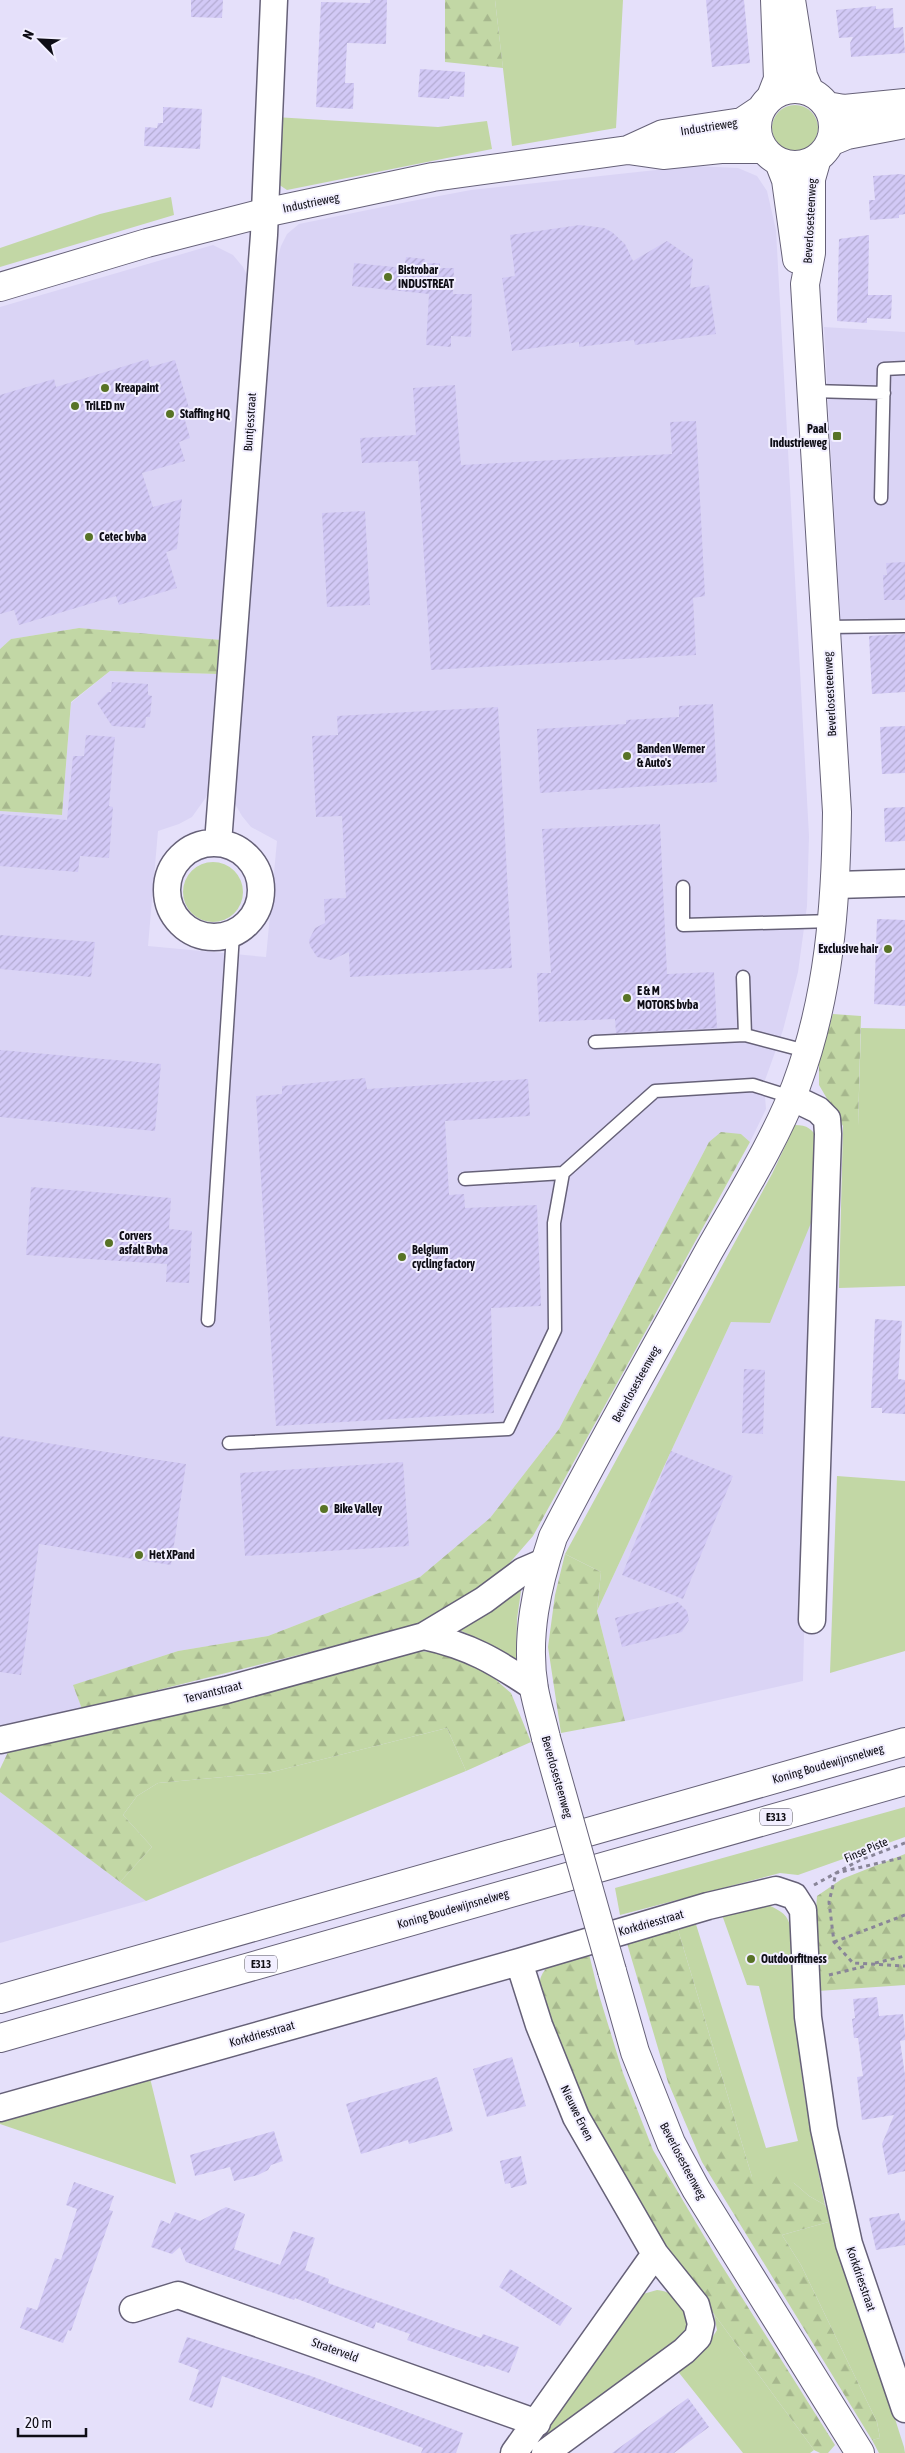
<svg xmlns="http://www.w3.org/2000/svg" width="905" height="2453" viewBox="0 0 905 2453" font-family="'Asap Condensed',sans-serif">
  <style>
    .built { fill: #dad4f5 }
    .green { fill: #c2d7a5 }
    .forest { fill: url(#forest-firs) }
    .building { fill: url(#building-hatch) }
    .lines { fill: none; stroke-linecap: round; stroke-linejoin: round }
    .lane-casing { stroke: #666178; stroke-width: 15 }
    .street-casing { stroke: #666178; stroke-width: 29 }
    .secondary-casing { stroke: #666178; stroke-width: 30 }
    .highway-casing { stroke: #666178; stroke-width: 30 }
    .path { stroke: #898598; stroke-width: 3; stroke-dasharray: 4 4; stroke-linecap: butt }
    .lane { stroke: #fff; stroke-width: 12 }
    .street { stroke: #fff; stroke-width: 26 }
    .secondary { stroke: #fff; stroke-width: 28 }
    .highway { stroke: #fff; stroke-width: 28 }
    .secondary-bridge-casing { stroke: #666178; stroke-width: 30; stroke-linecap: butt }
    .secondary-bridge { stroke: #fff; stroke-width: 28 }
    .poi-dot { fill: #587326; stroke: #f2efff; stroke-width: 2 }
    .labels { text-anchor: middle; stroke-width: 4; stroke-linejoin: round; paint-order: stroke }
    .shield { fill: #f2efff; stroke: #52515b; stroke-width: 1 }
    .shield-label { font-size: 11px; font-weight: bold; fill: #0e0d15 }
    .street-label { font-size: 12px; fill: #0e0d15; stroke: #f2efff }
    .poi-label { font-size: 12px; font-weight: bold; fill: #0e0d15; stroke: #f2efff; text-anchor: start }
  </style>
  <defs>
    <pattern id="forest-firs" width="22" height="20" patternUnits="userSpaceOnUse" patternTransform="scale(1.25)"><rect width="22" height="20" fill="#c2d7a5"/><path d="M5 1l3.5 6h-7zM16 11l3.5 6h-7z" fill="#a6b78d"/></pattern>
    <pattern id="building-hatch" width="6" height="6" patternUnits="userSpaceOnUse" patternTransform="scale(1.25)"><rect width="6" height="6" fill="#d2c9f6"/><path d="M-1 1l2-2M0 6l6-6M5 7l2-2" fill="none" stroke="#b3abd2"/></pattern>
  </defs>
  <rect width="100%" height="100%" fill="#e5e0fa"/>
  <path class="built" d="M 693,166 L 738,168 L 757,176 L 767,191 L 776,230 L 809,836 L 807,906 L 798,972 L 783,1030 L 764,1083 L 766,1109 L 750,1142 L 741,1134 L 709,1142 L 559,1429 L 490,1518 L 420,1577 L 268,1636 L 178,1651 L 74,1685 L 82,1709 L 0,1727 L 0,811 L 62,815 L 71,703 L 110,671 L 219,674 L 210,787 L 207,796 L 192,817 L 179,824 L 158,831 L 148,946 L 266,957 L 277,841 L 251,827 L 242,816 L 235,804 L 234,783 L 277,260 L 281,246 L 287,234 L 299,224 L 407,202 L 471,190 Z
    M 213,245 L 233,255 L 243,267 L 250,281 L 222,640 L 79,628 L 11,639 L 0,649 L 0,307 Z
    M 824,327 L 905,332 L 905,633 L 841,635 Z
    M 813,1218 L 803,1681 L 625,1721 L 597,1611 L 731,1322 Z
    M 0,1792 L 120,1882 L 146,1901 L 0,1943 Z"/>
  <path class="green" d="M 495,0 L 623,0 L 616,128 L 512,146 Z
    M772 128a23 23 0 1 1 46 0a23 23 0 1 1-46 0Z
    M 275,117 L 438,127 L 487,121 L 492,149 L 287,190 L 278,184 Z
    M 171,197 L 174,215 L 0,267 L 0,248 L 100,214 Z
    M183 892a30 30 0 1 1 60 0a30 30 0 1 1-60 0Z
    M 861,1028 L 905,1029 L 905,1286 L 839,1288 L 843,1126 L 858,1126 Z
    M 795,1125 C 807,1125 813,1129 818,1140 L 813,1218 L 770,1323 L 731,1322 L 597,1611 L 601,1572 L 565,1554 L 772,1174 Z
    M 837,1476 L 905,1481 L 905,1651 L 830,1673 Z
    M 522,1584 L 517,1619 L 516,1662 L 490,1644 L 459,1630 Z
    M 447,1728 L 466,1771 L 146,1901 L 120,1882 L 152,1847 L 123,1815 L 137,1796 L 158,1783 L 268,1773 Z
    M 905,1807 L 905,1837 L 798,1875 L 780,1873 L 620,1915 L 615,1888 Z
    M 764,1903 C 772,1907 784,1911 788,1920 C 797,1939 793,2000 796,2023 C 801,2085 813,2144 825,2205 L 809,2196 L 794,2183 L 752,2177 L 676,1923 L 694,1918 L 766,2148 L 798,2141 L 759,1986 L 747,1985 L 721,1912 Z
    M 149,2074 L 176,2184 L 0,2124 L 0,2119 Z
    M 832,2221 L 904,2447 L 905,2453 L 879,2453 L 872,2440 L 880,2438 L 877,2422 L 801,2265 L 782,2235 Z
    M 657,2290 C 681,2292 690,2314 686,2335 L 538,2442 L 539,2436 L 643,2294 Z
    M 714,2314 L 814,2450 L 810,2453 L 743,2453 L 676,2369 L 707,2346 L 717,2330 Z"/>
  <path class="forest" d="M 445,0 L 495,0 L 503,68 L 445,62 Z
    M 79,628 L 222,640 L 219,674 L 110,671 L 71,702 L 62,815 L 0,811 L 0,649 L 11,639 Z
    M 833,1014 L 861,1016 L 858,1127 L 843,1126 L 819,1085 L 819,1060 Z
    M 721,1132 L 741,1134 L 750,1142 L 533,1536 L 506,1567 L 438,1618 L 382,1634 L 82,1709 L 73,1685 L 178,1651 L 268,1636 L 420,1577 L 490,1518 L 559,1429 L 709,1142 Z
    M 565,1554 L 601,1572 L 597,1611 L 625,1721 L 561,1733 L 548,1647 L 555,1595 Z
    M 419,1651 L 451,1654 L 473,1663 L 496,1680 L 511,1693 L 531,1742 L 466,1771 L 447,1728 L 268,1773 L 158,1783 L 137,1796 L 123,1815 L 152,1847 L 120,1882 L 0,1792 L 0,1769 L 9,1750 Z
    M 905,1854 L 905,1985 L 818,1991 L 815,1924 L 817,1896 L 842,1879 Z
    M 676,1923 L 752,2177 L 771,2171 L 794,2183 L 809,2196 L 825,2205 L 832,2221 L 782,2235 L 801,2265 L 877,2422 L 880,2438 L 872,2440 L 702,2162 L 668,2082 L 626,1940 Z
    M 589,1954 L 599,1995 L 623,2073 L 653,2150 L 717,2258 L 835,2445 L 828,2453 L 820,2453 L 814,2450 L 714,2314 L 658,2242 L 582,2112 L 539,1986 C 542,1958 567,1959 589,1954 Z"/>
  <path class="building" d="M 191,0 L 223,0 L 222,18 L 191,17 Z
    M 370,0 L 387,0 L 386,44 L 347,43 L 345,83 L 354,83 L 353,109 L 316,107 L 321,2 L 370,3 Z
    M 706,0 L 744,0 L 750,63 L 712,67 Z
    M 876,6 L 876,9 L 893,8 L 894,28 L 903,27 L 905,53 L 851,57 L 850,43 L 853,37 L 839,38 L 836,10 Z
    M 420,69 L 465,72 L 464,97 L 450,96 L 449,99 L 418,97 Z
    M 163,107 L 202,109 L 200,149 L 144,146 L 145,127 L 157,128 L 158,123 L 163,123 Z
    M 901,174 L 905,175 L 905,214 L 899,215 L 899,218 L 870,220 L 869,200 L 875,200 L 873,176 Z
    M 580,225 L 604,228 L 612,232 L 625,244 L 633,261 L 667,241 L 693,259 L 690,288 L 709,285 L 716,334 L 635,345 L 634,340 L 579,347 L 579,342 L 512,351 L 502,278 L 515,276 L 510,235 Z
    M 869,235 L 868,295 L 892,295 L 891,319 L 867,318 L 867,323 L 837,321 L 839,239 Z
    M 406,257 L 425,259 L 425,263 L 440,263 L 440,268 L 454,268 L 453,294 L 472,294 L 471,337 L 451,336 L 451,347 L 426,345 L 429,294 L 352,286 L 354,263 L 404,268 Z
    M 148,359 L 150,367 L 175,360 L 189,408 L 182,410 L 190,438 L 179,442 L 185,461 L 142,473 L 153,507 L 182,499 L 177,549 L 166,552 L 177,588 L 119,605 L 116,596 L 19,625 L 14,610 L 0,614 L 0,395 L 54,379 L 56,387 Z
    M 455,385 L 461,465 L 672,454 L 670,422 L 696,421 L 705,596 L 693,598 L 696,655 L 431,670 L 418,461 L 362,463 L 360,438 L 416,435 L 413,388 Z
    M 365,511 L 370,605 L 327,607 L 322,513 Z
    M 905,562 L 905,600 L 884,600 L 883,575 L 887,575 L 886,563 Z
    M 905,634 L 905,692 L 872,694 L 869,636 Z
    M 112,682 L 148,684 L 148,695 L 152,696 L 150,717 L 146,717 L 145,728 L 112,726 L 97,703 L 108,692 L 111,692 Z
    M 713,704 L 717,782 L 540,793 L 537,729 L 626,724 L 626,720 L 679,717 L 679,706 Z
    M 498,707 L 512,968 L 350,977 L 349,952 L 331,960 L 317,957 L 310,946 L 309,940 L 315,928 L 325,923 L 324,899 L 346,898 L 342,816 L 316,817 L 312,736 L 338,735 L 337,716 Z
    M 905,726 L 905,773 L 882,774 L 880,727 Z
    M 86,735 L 115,737 L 109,806 L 113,807 L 109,858 L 80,856 L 78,872 L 0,866 L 0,814 L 67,820 L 73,756 L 84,756 Z
    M 905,807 L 905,841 L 885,842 L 884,808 Z
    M 660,824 L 667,974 L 714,972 L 717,1028 L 616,1033 L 615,1019 L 539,1022 L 537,973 L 551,973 L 542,829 Z
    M 877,919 L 905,920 L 905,1006 L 874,1004 Z
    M 0,935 L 95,942 L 91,977 L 0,969 Z
    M 0,1050 L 161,1064 L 155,1131 L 0,1117 Z
    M 365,1078 L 367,1089 L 528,1079 L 530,1116 L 445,1121 L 449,1195 L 464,1194 L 465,1208 L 537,1205 L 541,1306 L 491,1308 L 494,1413 L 276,1426 L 256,1096 L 282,1094 L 282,1086 Z
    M 31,1187 L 171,1198 L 169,1229 L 192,1231 L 189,1283 L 166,1282 L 167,1264 L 26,1255 Z
    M 875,1319 L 902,1321 L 898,1379 L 905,1380 L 905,1414 L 882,1413 L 882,1408 L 871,1408 Z
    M 744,1369 L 765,1370 L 763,1434 L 742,1433 Z
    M 0,1436 L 186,1464 L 171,1565 L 39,1544 L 21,1675 L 0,1672 Z
    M 671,1451 L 733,1476 L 683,1599 L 622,1575 Z
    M 403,1462 L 409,1546 L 245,1556 L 240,1473 Z
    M 678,1602 L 687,1611 L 689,1620 L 682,1632 L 622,1647 L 615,1618 Z
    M 877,1997 L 879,2016 L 903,2014 L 905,2034 L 905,2040 L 900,2041 L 905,2075 L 905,2171 L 888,2175 L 882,2144 L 894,2115 L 862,2120 L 857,2077 L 863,2076 L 858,2038 L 854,2038 L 852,2019 L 855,2018 L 853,1999 Z
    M 512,2057 L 526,2106 L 487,2117 L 473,2069 Z
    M 437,2077 L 453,2131 L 409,2144 L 408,2140 L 361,2154 L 346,2104 Z
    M 274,2131 L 283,2161 L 271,2165 L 268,2170 L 258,2175 L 234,2181 L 230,2167 L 195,2176 L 190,2155 Z
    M 521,2156 L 527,2184 L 511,2188 L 510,2183 L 505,2184 L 500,2161 Z
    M 74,2182 L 114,2196 L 109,2210 L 113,2211 L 71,2331 L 68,2330 L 63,2343 L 20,2328 L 27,2307 L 37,2310 L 55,2258 L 61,2260 L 77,2209 L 66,2205 Z
    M 226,2207 L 245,2214 L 234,2249 L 280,2265 L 293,2231 L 315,2238 L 305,2270 L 329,2279 L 328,2283 L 481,2338 L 483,2334 L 519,2347 L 509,2373 L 486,2365 L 485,2367 L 407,2340 L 410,2334 L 376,2322 L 374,2329 L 295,2298 L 294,2300 L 186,2262 L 180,2247 L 172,2254 L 151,2247 L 161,2220 L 170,2224 L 175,2212 L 200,2221 Z
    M 899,2213 L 901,2221 L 905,2220 L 905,2245 L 876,2250 L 869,2218 Z
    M 510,2269 L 572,2308 L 560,2326 L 499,2287 Z
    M 187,2337 L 311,2376 L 463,2433 L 456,2453 L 421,2453 L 423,2448 L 222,2376 L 212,2408 L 189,2400 L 199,2370 L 178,2362 Z
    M 688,2398 L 709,2427 L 674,2453 L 612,2453 Z"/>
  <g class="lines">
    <defs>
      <path id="lane" d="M 812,391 L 884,393
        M 881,498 L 884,369 L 905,368
        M 826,627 L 905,626
        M 683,887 L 683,925 L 833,921
        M 743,977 L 745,1035
        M 595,1042 L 745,1035 L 806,1051
        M 465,1179 L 563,1173
        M 208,1320 L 233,934
        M 229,1443 L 508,1429 L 555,1330 L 554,1223 L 563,1173 L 655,1091 L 753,1085 L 791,1097"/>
      <path id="street" d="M 218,843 L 264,235 L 274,0
        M167 890a47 47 0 1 1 94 0a47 47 0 1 1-94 0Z
        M 836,885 L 905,883
        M 791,1097 L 818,1110 L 827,1119 L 828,1134 L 812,1620
        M 424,1636 C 470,1646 495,1661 534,1687
        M 0,1740 L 226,1690 L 424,1636 L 484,1600 L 523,1571 L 544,1562
        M 519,1962 L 539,2025 L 576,2117 L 655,2254 L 696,2305 L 701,2324 L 698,2337 L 684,2351 L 545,2453
        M 0,2108 L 519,1962 L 708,1906 L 776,1890 L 794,1896 L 803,1910 L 808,2017 L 824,2129 L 849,2244 L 905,2409
        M 133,2309 L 178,2295 L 537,2423
        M 514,2453 L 655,2254"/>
      <path id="secondary" d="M 791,0 L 803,76 L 810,92
        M757 127a38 38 0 1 1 76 0a38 38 0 1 1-76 0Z
        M 771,97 L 778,79 L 775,0
        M 827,106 L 844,109 L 905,103
        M 830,142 L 847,135 L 905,124
        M 628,150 L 663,134 L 742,122 L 760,110
        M 779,162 L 786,180 L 797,259
        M 0,287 L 147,243 L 264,213 L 433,177 L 628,150 L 663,155 L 721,149 L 763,149
        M 546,1738 C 542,1721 537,1705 534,1689 C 525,1637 537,1585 553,1537 C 603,1440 657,1346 709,1251 C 739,1198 775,1141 796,1086 C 829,998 836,905 837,812 L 805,284 L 811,253 L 811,179 L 817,158
        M 612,1971 L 635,2052 L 671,2143 L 696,2189 L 860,2453"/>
      <path id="highway" d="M 0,1999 L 905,1742
        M 0,2038 L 905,1781"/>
    </defs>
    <use href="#lane" class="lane-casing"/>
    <use href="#street" class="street-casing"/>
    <use href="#secondary" class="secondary-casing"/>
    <use href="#highway" class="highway-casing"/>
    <path class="path" d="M 905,1843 L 860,1860 L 836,1873 L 829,1902 L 834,1942 L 853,1963 L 905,1966
      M 814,1885 L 836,1873 L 905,1857
      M 834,1942 L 905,1915
      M 875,1963 L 905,1956
      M 829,1975 L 866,1966"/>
    <use href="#lane" class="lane"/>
    <use href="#street" class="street"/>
    <use href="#secondary" class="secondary"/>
    <use href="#highway" class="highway"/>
    <defs>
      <path id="secondary-bridge" d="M 546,1738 L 612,1971"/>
    </defs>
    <use href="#secondary-bridge" class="secondary-bridge-casing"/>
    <use href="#secondary-bridge" class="secondary-bridge"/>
  </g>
  <g class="poi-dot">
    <circle cx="388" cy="277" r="5"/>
    <circle cx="105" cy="388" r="5"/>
    <circle cx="75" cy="406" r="5"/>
    <circle cx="170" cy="414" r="5"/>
    <rect x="832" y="431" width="10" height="10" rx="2.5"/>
    <circle cx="89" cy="537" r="5"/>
    <circle cx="627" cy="756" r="5"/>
    <circle cx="888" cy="949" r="5"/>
    <circle cx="627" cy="998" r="5"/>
    <circle cx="109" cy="1243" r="5"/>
    <circle cx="402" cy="1257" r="5"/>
    <circle cx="324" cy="1509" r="5"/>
    <circle cx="139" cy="1555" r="5"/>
    <circle cx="751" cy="1959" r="5"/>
  </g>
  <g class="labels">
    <g class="shield">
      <rect x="760" y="1808.5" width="32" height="17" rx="4"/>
      <rect x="245" y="1955.5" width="32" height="17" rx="4"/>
    </g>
    <g class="shield-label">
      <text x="776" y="1821">E313</text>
      <text x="261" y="1968">E313</text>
    </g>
    <g class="street-label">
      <text transform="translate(709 127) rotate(-9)" y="4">Industrieweg</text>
      <text transform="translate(311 203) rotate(-12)" y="4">Industrieweg</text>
      <text transform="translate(810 221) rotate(-87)" y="4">Beverlosesteenweg</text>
      <text transform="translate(250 422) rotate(-86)" y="4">Buntjesstraat</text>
      <text transform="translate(830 694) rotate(-93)" y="4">Beverlosesteenweg</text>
      <text transform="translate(636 1384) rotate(-61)" y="4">Beverlosesteenweg</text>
      <text transform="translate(213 1692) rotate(-14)" y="4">Tervantstraat</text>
      <text transform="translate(828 1764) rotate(-16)" y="4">Koning Boudewijnsnelweg</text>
      <text transform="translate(557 1777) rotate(74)" y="4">Beverlosesteenweg</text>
      <text transform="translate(866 1850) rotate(-23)" y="4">Finse Piste</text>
      <text transform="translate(453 1909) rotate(-16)" y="4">Koning Boudewijnsnelweg</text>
      <text transform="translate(651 1923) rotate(-16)" y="4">Korkdriesstraat</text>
      <text transform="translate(262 2034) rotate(-16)" y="4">Korkdriesstraat</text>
      <text transform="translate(577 2113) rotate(64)" y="4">Nieuwe Erven</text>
      <text transform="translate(683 2161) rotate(62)" y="4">Beverlosesteenweg</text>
      <text transform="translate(861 2279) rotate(71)" y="4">Korkdriesstraat</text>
      <text transform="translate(335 2350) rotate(20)" y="4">Straterveld</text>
    </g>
    <g class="poi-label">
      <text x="398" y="274">Bistrobar<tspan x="398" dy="14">INDUSTREAT</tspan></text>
      <text x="115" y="392">Kreapaint</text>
      <text x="85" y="410">TriLED nv</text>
      <text x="180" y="418">Staffing HQ</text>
      <text x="827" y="433" text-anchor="end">Paal<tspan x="827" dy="14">Industrieweg</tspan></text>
      <text x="99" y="541">Cetec bvba</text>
      <text x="637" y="753">Banden Werner<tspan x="637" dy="14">&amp; Auto's</tspan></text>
      <text x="878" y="953" text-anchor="end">Exclusive hair</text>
      <text x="637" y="995">E &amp; M<tspan x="637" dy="14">MOTORS bvba</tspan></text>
      <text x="119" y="1240">Corvers<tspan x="119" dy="14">asfalt Bvba</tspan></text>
      <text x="412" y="1254">Belgium<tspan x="412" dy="14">cycling factory</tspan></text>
      <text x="334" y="1513">Bike Valley</text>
      <text x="149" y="1559">Het XPand</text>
      <text x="761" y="1963">Outdoorfitness</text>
    </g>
  </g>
  <g transform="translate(40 40) rotate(294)" stroke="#f2efff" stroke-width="4" paint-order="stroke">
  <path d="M0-4L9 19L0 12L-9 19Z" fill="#0e0d15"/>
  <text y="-8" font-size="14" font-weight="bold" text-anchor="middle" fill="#0e0d15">N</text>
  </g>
  <path d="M18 2428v8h68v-8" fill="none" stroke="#0e0d15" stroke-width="2.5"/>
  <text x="25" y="2428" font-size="15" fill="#0e0d15" stroke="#f2efff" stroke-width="4" paint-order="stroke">20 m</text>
</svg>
